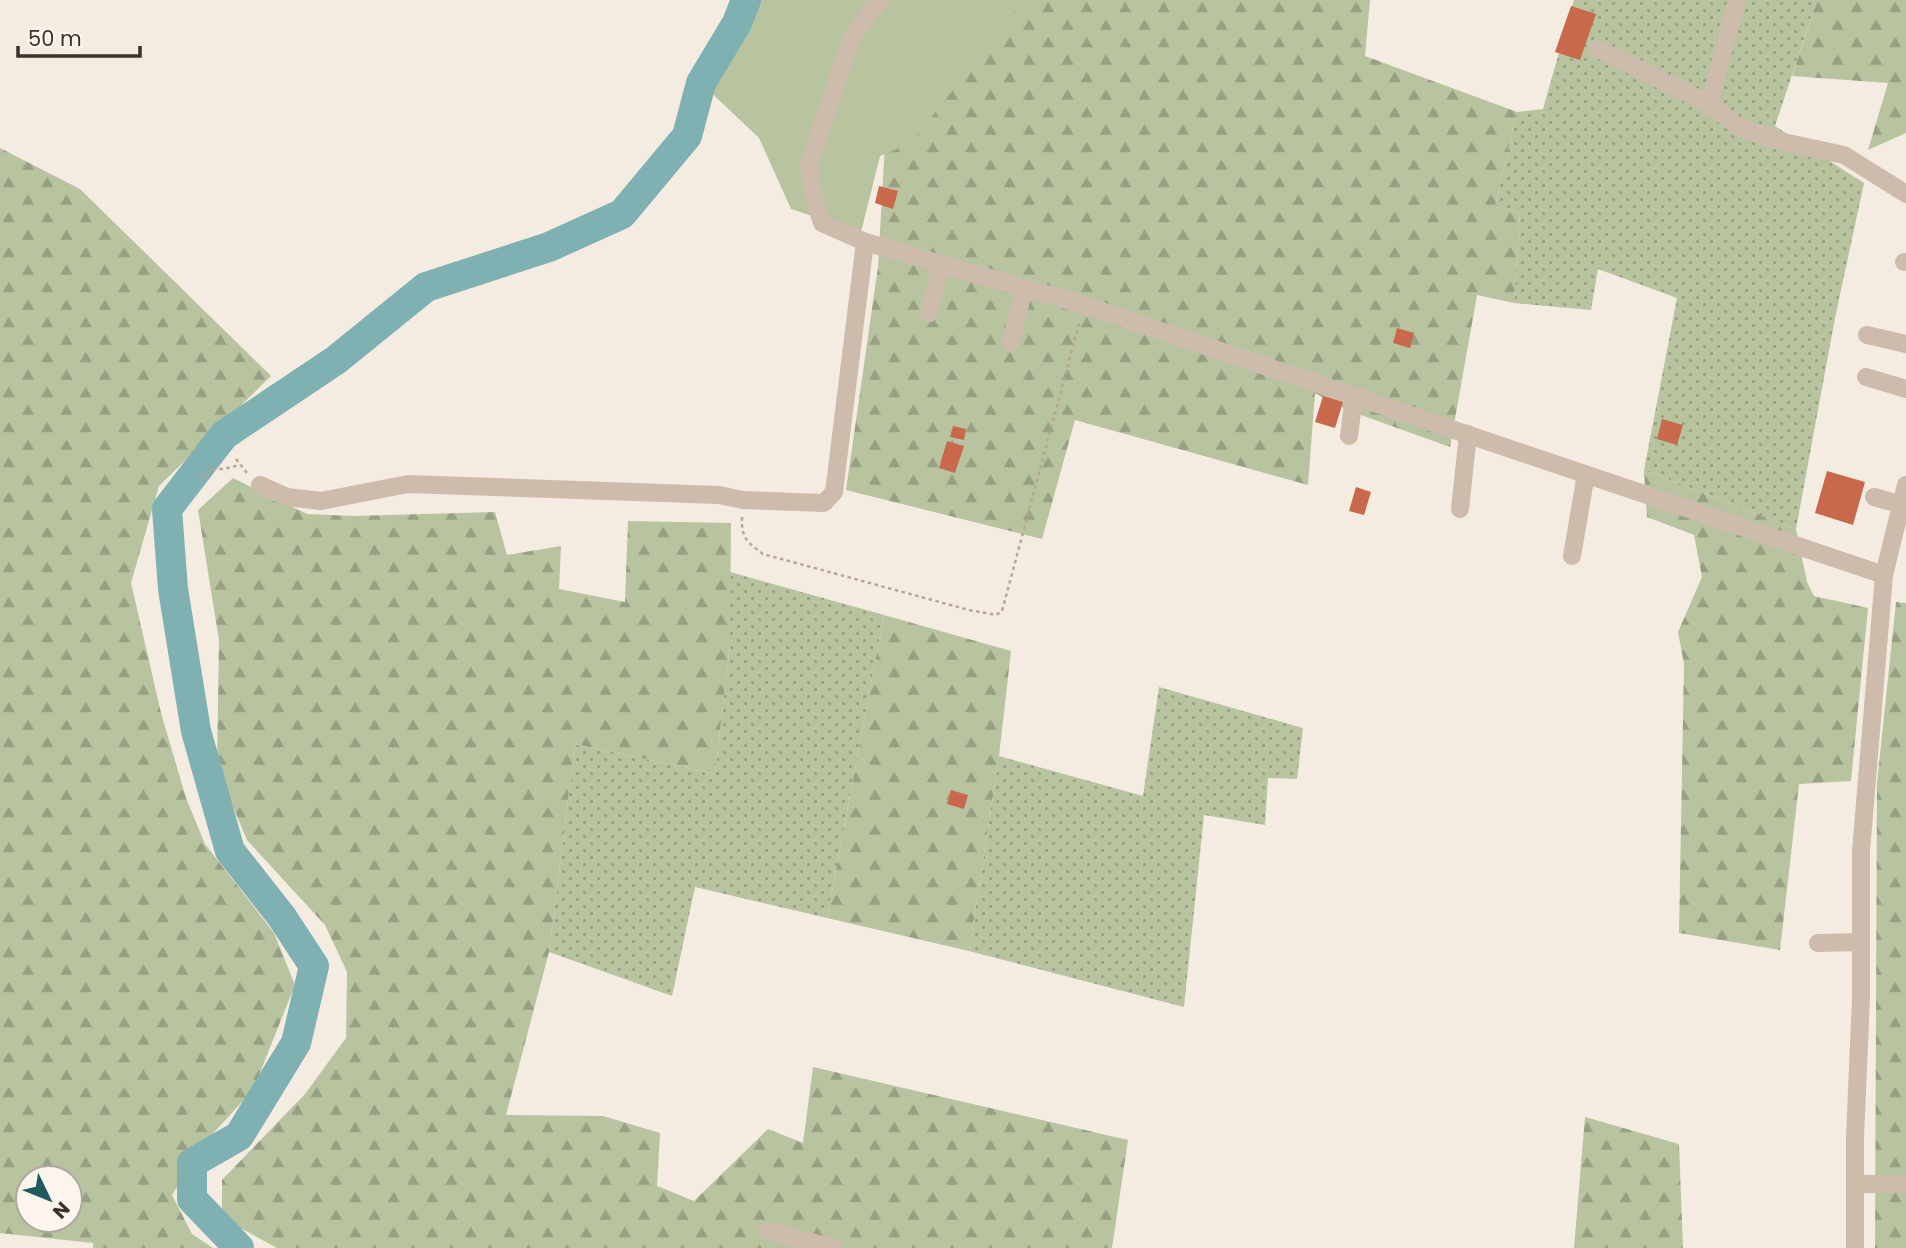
<svg xmlns="http://www.w3.org/2000/svg" width="1906" height="1248" viewBox="0 0 1906 1248" font-family="Poppins,sans-serif">
  <style>
    .grass { fill: url(#grass-dots) }
    .forest { fill: url(#forest-firs); fill-rule: evenodd }
    .park { fill: #b8c4a0 }
    .lines { fill: none; stroke-linecap: round; stroke-linejoin: round }
    .river { stroke: #7fb0b2; stroke-width: 30 }
    .building { fill: #c8694b }
    .path { stroke: #b9a596; stroke-width: 2.5; stroke-dasharray: 3.5 3.5; stroke-linecap: butt }
    .minor { stroke: #cdbbac; stroke-width: 18 }
  </style>
  <defs>
    <pattern id="grass-dots" width="8" height="8" patternUnits="userSpaceOnUse" patternTransform="scale(1.75)"><rect width="8" height="8" fill="#b8c4a0"/><path d="M2 2h.1M6 6h.1" fill="none" stroke="#97a083" stroke-width="1.8" stroke-linecap="round"/></pattern>
    <pattern id="forest-firs" width="22" height="20" patternUnits="userSpaceOnUse" patternTransform="scale(1.75)"><rect width="22" height="20" fill="#b8c4a0"/><path d="M5 1l3.5 6h-7zM16 11l3.5 6h-7z" fill="#97a083"/></pattern>
  </defs>
  <rect width="100%" height="100%" fill="#f4ebe1"/>
  <path class="grass" d="M 1574,0 L 1817,0 L 1775,126 L 1864,183 L 1835,318 L 1796,529 L 1644,470 L 1677,298 L 1598,269 L 1591,310 L 1514,303 L 1520,213 L 1495,207 L 1517,112 L 1543,109 Z
    M 730,572 L 884,615 L 827,918 L 695,887 L 672,996 L 549,952 L 575,744 L 715,774 L 730,644 Z
    M 1159,687 L 1303,728 L 1297,779 L 1268,778 L 1265,825 L 1204,815 L 1184,1007 L 969,951 L 999,756 L 1143,796 Z"/>
  <path class="forest" d="M 906,0 L 1370,0 L 1365,56 L 1517,112 L 1495,207 L 1520,213 L 1514,303 L 1477,295 L 1450,447 L 1347,410 L 1315,393 L 1308,485 L 1075,420 L 1042,539 L 846,490 L 878,267 L 886,125 Z
    M 1817,0 L 1906,0 L 1906,133 L 1868,150 L 1888,83 L 1792,76 Z
    M 0,148 L 80,189 L 271,376 L 159,486 L 131,583 L 161,713 L 186,798 L 205,844 L 274,933 L 295,985 L 253,1090 L 207,1140 L 172,1195 L 192,1234 L 213,1248 L 93,1248 L 93,1243 L 0,1233 ZM 28,1178 L 70,1178 L 70,1220 L 28,1220 Z
    M 1644,470 L 1796,529 L 1807,582 L 1814,596 L 1868,608 L 1851,781 L 1799,784 L 1780,950 L 1679,933 L 1684,664 L 1678,632 L 1702,577 L 1694,535 L 1647,517 Z
    M 233,478 L 307,514 L 353,516 L 495,512 L 507,555 L 561,546 L 559,589 L 625,602 L 628,521 L 731,523 L 730,644 L 715,774 L 575,744 L 549,952 L 506,1115 L 603,1116 L 660,1133 L 657,1186 L 694,1201 L 768,1129 L 803,1143 L 813,1067 L 1128,1140 L 1112,1248 L 277,1248 L 222,1218 L 222,1180 L 305,1094 L 346,1038 L 347,972 L 325,925 L 247,840 L 217,769 L 219,640 L 198,510 Z
    M 1896,602 L 1906,603 L 1906,1248 L 1875,1248 L 1877,783 Z
    M 884,615 L 1011,651 L 999,756 L 969,951 L 827,918 Z
    M 1585,1117 L 1679,1144 L 1683,1248 L 1574,1248 Z"/>
  <path class="park" d="M 746,0 L 1024,0 L 911,143 L 880,156 L 861,232 L 791,209 L 759,138 L 701,83 L 737,23 Z"/>
  <g class="lines">
    <path class="river" d="M 239,1248 L 192,1199 L 192,1163 L 239,1136 L 296,1043 L 314,966 L 282,917 L 230,851 L 196,731 L 173,589 L 167,509 L 224,435 L 336,360 L 426,287 L 549,247 L 622,214 L 687,136 L 701,83 L 737,23 L 746,0"/>
  </g>
  <path class="building" d="M 1571,6 L 1596,14 L 1580,60 L 1555,52 Z
    M 879,186 L 898,191 L 893,209 L 875,203 Z
    M 1397,328 L 1414,333 L 1410,348 L 1393,343 Z
    M 1323,396 L 1343,402 L 1335,428 L 1315,422 Z
    M 1662,419 L 1683,425 L 1677,445 L 1657,439 Z
    M 953,426 L 966,429 L 964,440 L 950,437 Z
    M 947,441 L 964,446 L 955,473 L 939,468 Z
    M 1827,471 L 1865,482 L 1853,525 L 1815,513 Z
    M 1356,487 L 1371,492 L 1364,515 L 1349,511 Z
    M 951,790 L 968,795 L 964,809 L 947,804 Z"/>
  <g class="lines">
    <path class="path" d="M 236,459 L 248,474
      M 202,478 L 211,469 L 223,469 L 240,465
      M 742,517 C 741,538 747,542 763,554 L 969,610 L 996,615 L 1002,611 L 1080,320"/>
    <path class="minor" d="M 880,0 L 852,36 L 809,164 L 813,196 L 822,223 L 865,242 L 1084,305 L 1884,575
      M 1598,49 L 1709,104 L 1740,128 L 1779,141 L 1844,155 L 1906,194
      M 1709,104 L 1737,0
      M 1904,262 L 1906,262
      M 929,313 L 941,263
      M 1867,335 L 1906,344
      M 1011,342 L 1024,288
      M 1866,377 L 1906,389
      M 1349,436 L 1354,396
      M 260,485 L 287,497 L 321,501 L 408,484 L 719,495 L 743,500 L 824,503 L 834,492 L 865,242
      M 1874,497 L 1902,505
      M 1460,509 L 1468,434
      M 1572,556 L 1586,474
      M 1818,943 L 1861,942
      M 1855,1184 L 1906,1184
      M 767,1231 L 834,1248
      M 1855,1248 L 1855,1137 L 1861,998 L 1861,851 L 1884,575 L 1906,485"/>
  </g>
  <g transform="translate(49 1199) rotate(133)"><circle r="33" fill="#fbf5ee" stroke="#aea6a0" stroke-width="2"/>
  <path d="M0-5L12 26L0 18L-12 26Z" fill="#1f5a5e"/>
  <text y="-10" font-size="19" font-weight="bold" text-anchor="middle" fill="#3b302b">N</text>
  </g>
  <path d="M18 46v10h122v-10" fill="none" stroke="#3b302b" stroke-width="3.5"/>
  <text x="28" y="46" font-size="21" fill="#3b302b" stroke="#fbf5ee" stroke-width="5" paint-order="stroke">50 m</text>
</svg>
